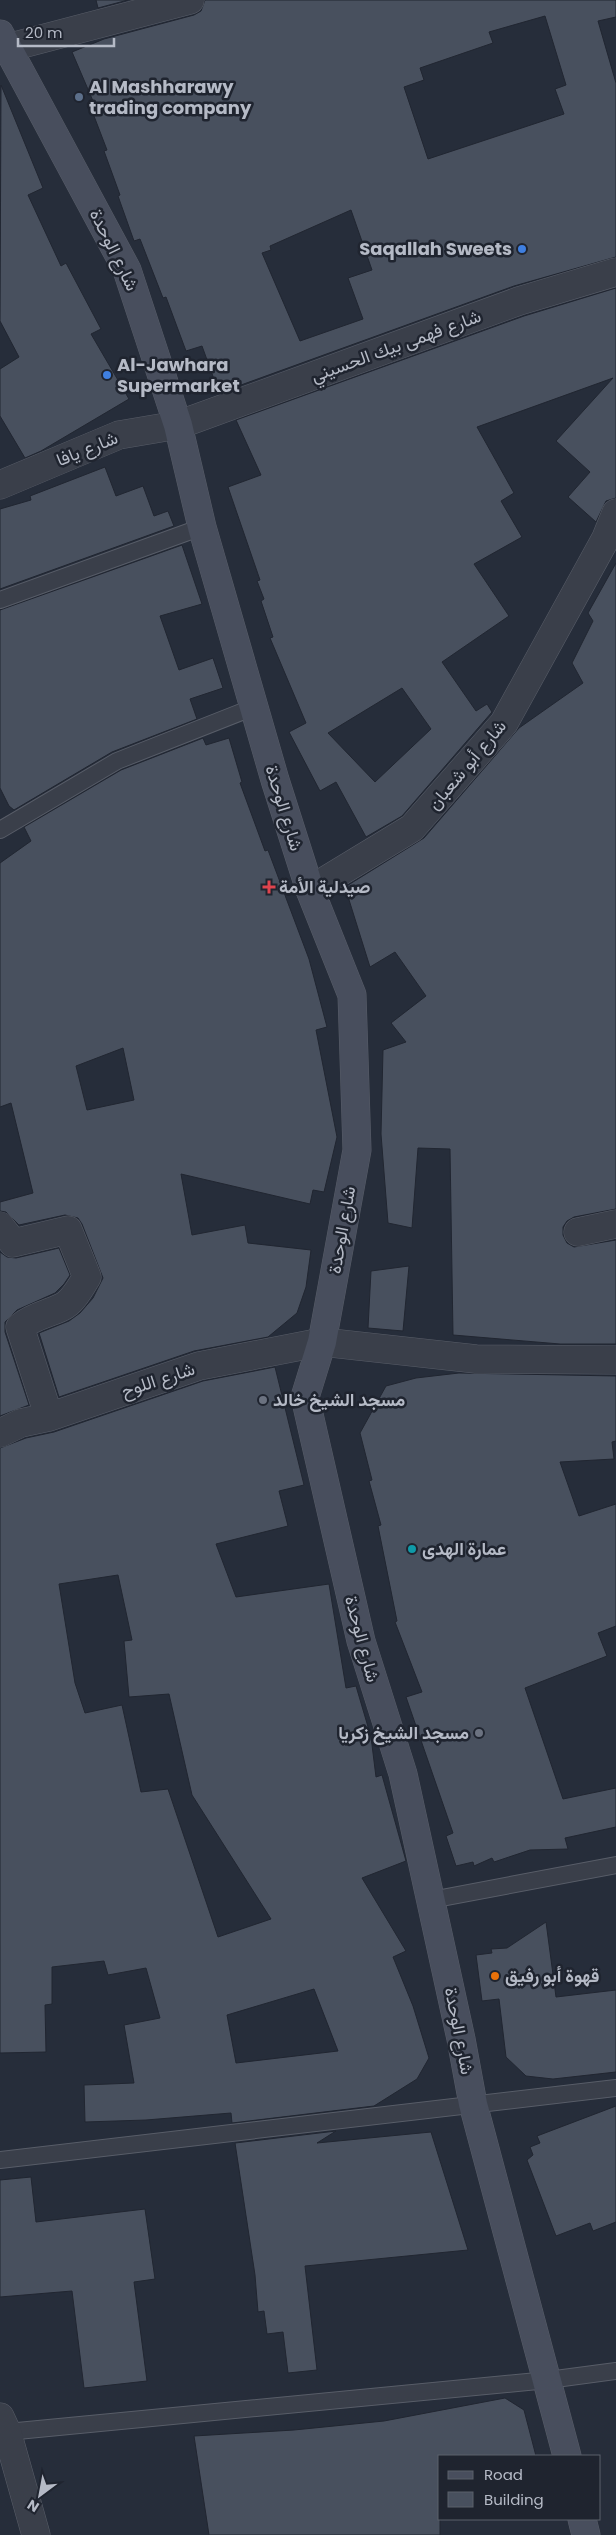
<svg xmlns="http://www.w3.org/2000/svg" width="616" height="2535" viewBox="0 0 616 2535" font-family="Poppins,Vazirmatn,sans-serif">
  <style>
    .building { fill: #48505e; stroke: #212631; fill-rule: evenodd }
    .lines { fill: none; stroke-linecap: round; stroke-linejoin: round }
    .service-casing { stroke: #585d68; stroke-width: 18 }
    .minor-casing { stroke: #585d68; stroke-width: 29 }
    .tertiary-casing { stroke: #585d68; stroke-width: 29 }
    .secondary-casing { stroke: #585d68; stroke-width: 29 }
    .service { stroke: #3a3f4a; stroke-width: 16 }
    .minor { stroke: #3a3f4a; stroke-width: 28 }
    .tertiary { stroke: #3a3f4a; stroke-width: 28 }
    .secondary { stroke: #484e5d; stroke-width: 28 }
    .service-dot { fill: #5c6f8a; stroke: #1f242f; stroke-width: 2 }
    .shop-dot { fill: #3f7fe0; stroke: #1f242f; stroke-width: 2 }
    .health-dot { fill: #e0444e; stroke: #1f242f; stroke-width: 2 }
    .worship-dot { fill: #6b7280; stroke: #1f242f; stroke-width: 2 }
    .culture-dot { fill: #0f9aa8; stroke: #1f242f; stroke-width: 2 }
    .food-dot { fill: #e8710a; stroke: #1f242f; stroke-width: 2 }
    .labels { text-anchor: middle; stroke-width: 5; stroke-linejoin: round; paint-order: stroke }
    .poi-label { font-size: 18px; font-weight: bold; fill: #b5bac6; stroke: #1f242f; text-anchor: start }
    .street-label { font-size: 18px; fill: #b5bac6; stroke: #1f242f }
  </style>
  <rect width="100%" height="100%" fill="#262d3a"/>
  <path class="building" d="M 96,0 L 128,0 L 98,8 Z
    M 205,0 L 616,0 L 616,17 L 598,21 L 616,83 L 616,257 L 514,286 L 219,393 L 202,346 L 186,351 L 166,297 L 163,298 L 140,239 L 134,241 L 118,196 L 120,195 L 104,151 L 107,150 L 89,103 L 93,101 L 72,52 L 104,39 L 194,15 L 201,11 ZM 545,16 L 566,85 L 555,89 L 564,114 L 428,159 L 404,87 L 424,80 L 420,68 L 493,43 L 489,32 ZM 351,210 L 372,270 L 348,278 L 363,319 L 300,341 L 262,253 L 271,250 L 270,246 Z
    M 1,85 L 43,188 L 28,195 L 61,266 L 66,263 L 101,329 L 91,334 L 129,399 L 41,451 L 25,458 L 0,416 L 0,369 L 19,357 L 0,321 Z
    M 616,288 L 616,498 L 606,501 L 596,522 L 568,497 L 590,472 L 556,441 L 613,378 L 477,427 L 514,493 L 501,501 L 522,537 L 474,564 L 509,616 L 442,662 L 476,711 L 487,704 L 492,712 L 402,816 L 366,837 L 336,782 L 320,791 L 289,732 L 306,723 L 270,638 L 273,637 L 261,601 L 264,599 L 257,581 L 260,580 L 228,487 L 261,475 L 236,420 L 524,316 ZM 402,688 L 431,729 L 375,782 L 328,733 Z
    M 105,467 L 116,496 L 143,486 L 154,516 L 168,511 L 174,526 L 0,589 L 0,509 L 31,500 L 30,496 Z
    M 182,545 L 202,604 L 160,616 L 179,670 L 213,658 L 223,688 L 190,699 L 197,719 L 112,752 L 14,810 L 9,806 L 0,788 L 0,610 Z
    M 616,563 L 616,1209 L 574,1217 L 567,1221 L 563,1227 L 563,1235 L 567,1243 L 574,1247 L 616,1240 L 616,1344 L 560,1344 L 453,1335 L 450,1149 L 418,1148 L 412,1228 L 388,1223 L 381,1134 L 383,1050 L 406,1042 L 391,1023 L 426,996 L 395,952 L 370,967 L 345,887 L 424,838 L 519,728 L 583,683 L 572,663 L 593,621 L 588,613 Z
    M 203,738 L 206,745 L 229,738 L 242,782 L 240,783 L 265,851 L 268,850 L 309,959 L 327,1027 L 316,1030 L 337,1137 L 324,1192 L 313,1190 L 310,1204 L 181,1174 L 192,1235 L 245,1225 L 248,1243 L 311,1250 L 306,1287 L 297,1313 L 268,1337 L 194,1351 L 59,1397 L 39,1333 L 69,1321 L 80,1313 L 93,1298 L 103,1278 L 82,1224 L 78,1218 L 65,1215 L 19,1225 L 6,1212 L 0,1211 L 0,1202 L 33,1193 L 11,1103 L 0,1107 L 0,863 L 31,841 L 24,827 L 121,770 ZM 123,1048 L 134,1100 L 87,1110 L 76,1066 Z
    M 59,1248 L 70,1275 L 64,1284 L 55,1293 L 17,1310 L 5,1322 L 5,1332 L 29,1405 L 0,1416 L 0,1252 L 7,1257 L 16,1258 Z
    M 409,1266 L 403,1331 L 368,1328 L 371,1271 Z
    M 275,1367 L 304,1485 L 279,1491 L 288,1526 L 216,1544 L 236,1597 L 329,1584 L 346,1688 L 356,1686 L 371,1737 L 376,1777 L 382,1775 L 406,1861 L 362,1878 L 406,1951 L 393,1957 L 413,2006 L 429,2058 L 417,2079 L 374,2106 L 232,2123 L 231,2113 L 146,2120 L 85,2122 L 84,2085 L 134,2083 L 124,2025 L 160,2018 L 146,1968 L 108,1975 L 104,1961 L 52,1967 L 52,2004 L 45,2005 L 46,2052 L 0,2053 L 0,1448 L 26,1438 L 54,1432 L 203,1381 ZM 118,1575 L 132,1640 L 124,1641 L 129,1697 L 169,1694 L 192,1795 L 271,1919 L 218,1937 L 168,1789 L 141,1792 L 122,1705 L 85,1713 L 75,1683 L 59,1584 ZM 314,1989 L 338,2051 L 236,2063 L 227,2015 Z
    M 459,1373 L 616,1376 L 616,1441 L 612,1442 L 614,1459 L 560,1462 L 579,1516 L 616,1504 L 616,1626 L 598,1633 L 607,1656 L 525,1688 L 563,1799 L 616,1788 L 616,1827 L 565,1838 L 568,1849 L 530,1850 L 494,1862 L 492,1858 L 474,1866 L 473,1862 L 456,1866 L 446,1836 L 453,1833 L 406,1697 L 422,1692 L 395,1622 L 397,1621 L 378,1526 L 381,1525 L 369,1481 L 372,1480 L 360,1433 L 386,1386 L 416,1378 Z
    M 546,1922 L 556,1997 L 616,1990 L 616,2072 L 553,2079 L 526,2076 L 506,2057 L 499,1999 L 482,2001 L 476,1955 L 492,1953 L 491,1949 L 507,1948 Z
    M 616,2106 L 616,2222 L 593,2231 L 590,2223 L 556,2236 L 527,2160 L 533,2155 L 530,2147 L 540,2143 L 537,2136 Z
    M 336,2131 L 317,2143 L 431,2132 L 468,2250 L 305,2266 L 317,2370 L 288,2373 L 283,2332 L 267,2334 L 264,2311 L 258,2312 L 255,2275 L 235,2143 Z
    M 31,2177 L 36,2222 L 145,2209 L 155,2279 L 134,2282 L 147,2381 L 84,2388 L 72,2291 L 0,2297 L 0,2180 Z
    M 505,2398 L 524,2410 L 536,2456 L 440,2456 L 440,2535 L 209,2535 L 194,2436 L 294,2430 L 384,2421 Z"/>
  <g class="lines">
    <defs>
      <path id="service" d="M 0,600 L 202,527
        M 0,830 L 117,761 L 254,707
        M 431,1900 L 616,1865
        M 0,2160 L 616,2088
        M 7,2432 L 548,2380 L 616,2371"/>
      <path id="minor" d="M 7,48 L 190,0
        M 178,425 L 519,301 L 616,272
        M 310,890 L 412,828 L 504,723 L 606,538 L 616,513
        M 0,1226 L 13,1243 L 68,1230 L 87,1277 C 81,1286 73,1302 62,1307 C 46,1315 35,1315 20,1327 L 49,1417
        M 578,1232 L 616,1224
        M 0,1433 L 21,1423 L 49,1417 L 199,1366 L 322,1342 L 476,1359 L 616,1360
        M 0,2417 L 7,2432 L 36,2535"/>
      <path id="tertiary" d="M 0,485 L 119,435 L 178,425"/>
      <path id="secondary" d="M 0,34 L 127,270 L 178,425 L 202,527 L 275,780 L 310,890 L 352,995 L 357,1150 L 322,1342 L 305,1397 L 361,1641 L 403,1774 L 461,2039 L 473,2104 L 567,2456
        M 582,2519 L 586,2535"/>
    </defs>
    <use href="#service" class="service-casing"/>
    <use href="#minor" class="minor-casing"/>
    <use href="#tertiary" class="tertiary-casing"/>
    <use href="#secondary" class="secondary-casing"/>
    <use href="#service" class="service"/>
    <use href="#minor" class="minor"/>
    <use href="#tertiary" class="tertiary"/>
    <use href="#secondary" class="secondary"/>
  </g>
  <circle class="service-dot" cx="79" cy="97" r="5"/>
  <g class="shop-dot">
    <circle cx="522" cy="249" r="5"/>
    <circle cx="107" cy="375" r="5"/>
  </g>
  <path class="health-dot" d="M266.5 879.5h5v5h5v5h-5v5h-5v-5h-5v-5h5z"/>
  <g class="worship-dot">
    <circle cx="263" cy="1400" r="5"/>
    <circle cx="479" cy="1733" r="5"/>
  </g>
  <circle class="culture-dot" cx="412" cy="1549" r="5"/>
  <circle class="food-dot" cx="495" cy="1976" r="5"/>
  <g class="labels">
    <g class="poi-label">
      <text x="89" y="93">Al Mashharawy<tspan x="89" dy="21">trading company</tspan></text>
      <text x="512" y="255" text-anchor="end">Saqallah Sweets</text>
      <text x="117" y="371">Al-Jawhara<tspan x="117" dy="21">Supermarket</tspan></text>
      <text x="279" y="893">صيدلية الأمة</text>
      <text x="273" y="1406">مسجد الشيخ خالد</text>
      <text x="422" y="1555">عمارة الهدى</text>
      <text x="469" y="1739" text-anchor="end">مسجد الشيخ زكريا</text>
      <text x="505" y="1982">قهوة أبو رفيق</text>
    </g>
    <g class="street-label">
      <text transform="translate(114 250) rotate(64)" y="6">شارع الوحدة</text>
      <text transform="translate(396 346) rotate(-20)" y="6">شارع فهمى بيك الحسيني</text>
      <text transform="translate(87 449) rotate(-22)" y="6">شارع يافا</text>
      <text transform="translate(467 765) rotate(-50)" y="6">شارع أبو شعبان</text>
      <text transform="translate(284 808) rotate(73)" y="6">شارع الوحدة</text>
      <text transform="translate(342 1230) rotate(-80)" y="6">شارع الوحدة</text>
      <text transform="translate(158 1380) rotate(-18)" y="6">شارع اللوح</text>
      <text transform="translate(362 1639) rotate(75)" y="6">شارع الوحدة</text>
      <text transform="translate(459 2031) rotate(79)" y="6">شارع الوحدة</text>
    </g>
  </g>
  <rect x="438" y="2455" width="162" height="65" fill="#1f242f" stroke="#5b606b"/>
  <rect x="448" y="2471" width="25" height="8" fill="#484e5d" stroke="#5b606b"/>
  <text x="484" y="2480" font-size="15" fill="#b5bac6">Road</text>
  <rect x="448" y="2492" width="25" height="15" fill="#48505e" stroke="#5b606b"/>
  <text x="484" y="2505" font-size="15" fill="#b5bac6">Building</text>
  <g transform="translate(40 2495) rotate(212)" stroke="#1f242f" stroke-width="4" paint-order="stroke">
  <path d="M0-4L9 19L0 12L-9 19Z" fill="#b5bac6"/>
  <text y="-8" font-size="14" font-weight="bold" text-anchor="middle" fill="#b5bac6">N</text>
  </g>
  <path d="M18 38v8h96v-8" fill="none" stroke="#b5bac6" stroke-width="2.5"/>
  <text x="25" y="38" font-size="15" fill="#b5bac6" stroke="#1f242f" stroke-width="4" paint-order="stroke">20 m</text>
</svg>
